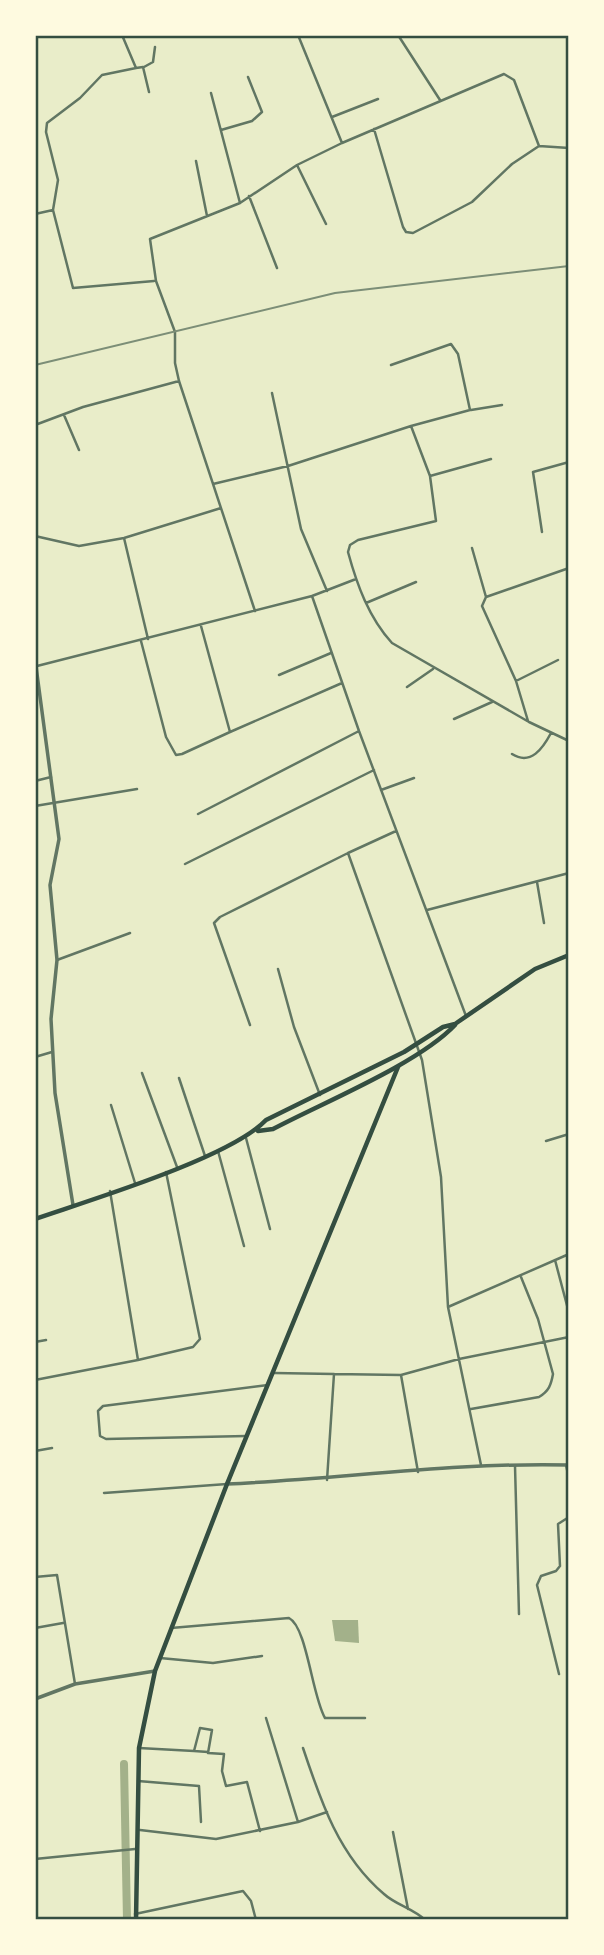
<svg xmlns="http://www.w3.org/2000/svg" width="604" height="1955" viewBox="0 0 604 1955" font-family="Figtree,sans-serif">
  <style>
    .water { fill: #a3b18a }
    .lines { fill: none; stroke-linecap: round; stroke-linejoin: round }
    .canal { stroke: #a3b18a; stroke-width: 8 }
    .minor { stroke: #617663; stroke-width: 2.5 }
    .tertiary { stroke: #617663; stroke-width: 3.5 }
    .secondary { stroke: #344e41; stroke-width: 4.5 }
    .primary { stroke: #344e41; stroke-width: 4.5 }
    .rail { stroke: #7c8e77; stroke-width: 2 }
    .neatline { fill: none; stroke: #344e41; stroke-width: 2.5 }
  </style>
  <rect width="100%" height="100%" fill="#e9edc9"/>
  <path class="water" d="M 332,1620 L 358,1620 L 359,1643 L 335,1641 Z"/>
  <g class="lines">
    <path class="canal" d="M 124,1764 L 127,1920"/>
    <path class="minor" d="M 122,35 L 136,68 L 143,67 L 149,92
      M 298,35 L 342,143
      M 398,35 L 440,100
      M 144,67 L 153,62 L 155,47
      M 136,68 L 102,75 L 80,98 L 47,123 L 46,132 L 58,180 L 53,210 L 73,288 L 154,281
      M 211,93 L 240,203
      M 332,117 L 378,99
      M 374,129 L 403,227 L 406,232 L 413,233 L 472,202 L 512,164 L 539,146
      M 221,130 L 252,121 L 262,112 L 248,77
      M 196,161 L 207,216
      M 297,165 L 326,224
      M 249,196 L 277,268
      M 35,214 L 53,210
      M 391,365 L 451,344 L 458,354 L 470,410 L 411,426 L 430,476 L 436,521 L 358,540 L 350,545 L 348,552 C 357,585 369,618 392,643 L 529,722 L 569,741
      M 272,393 L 301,529 L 327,591
      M 471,410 L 502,405
      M 64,415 L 79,450
      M 35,425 L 83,407 L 179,381
      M 430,476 L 491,459
      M 213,484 L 288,466 L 411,426
      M 542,532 L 533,472 L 569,462
      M 35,536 L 79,546 L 124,538 L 221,508
      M 124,538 L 148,639
      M 472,548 L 486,597 L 569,568
      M 356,579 L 312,596 L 359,731 L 466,1016
      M 486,597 L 482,606 L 516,681 L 528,721
      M 366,603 L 416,582
      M 255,611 L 179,381 L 175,363 L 175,332 L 156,281 L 150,239 L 240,203 L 297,165 L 342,143 L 504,74 L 514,80 L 539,146 L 569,148
      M 141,641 L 166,737 L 176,755 L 182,754 L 230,732 L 201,626
      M 37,666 L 312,596
      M 279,675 L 331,653
      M 516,681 L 558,660
      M 407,687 L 433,669
      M 454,719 L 492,702
      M 230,732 L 342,683
      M 512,754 C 531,766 543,748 551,733
      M 35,781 L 51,777
      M 381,790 L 414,778
      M 35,806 L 137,789
      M 198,814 L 359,731
      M 396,831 L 348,853 L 422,1060 L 441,1177 L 448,1307 L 481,1465
      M 185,864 L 374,770
      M 537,882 L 544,923
      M 427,910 L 569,873
      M 57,960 L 130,933
      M 278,969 L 294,1027 L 320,1095
      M 250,1025 L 214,923 L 220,917 L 348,853
      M 35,1057 L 52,1052
      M 142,1073 L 177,1167
      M 179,1078 L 205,1156
      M 111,1105 L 135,1183
      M 246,1138 L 270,1229
      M 546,1141 L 569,1134
      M 218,1151 L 244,1246
      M 555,1260 L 569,1313
      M 448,1307 L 569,1254
      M 35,1342 L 46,1340
      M 138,1360 L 193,1347 L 200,1339 L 166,1172
      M 274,1373 L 334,1374 L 327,1480
      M 334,1374 L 401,1375
      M 35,1380 L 138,1360 L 110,1191
      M 471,1409 L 539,1397 C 549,1391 551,1385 553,1374 L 538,1319 L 521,1277
      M 246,1436 L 106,1439 L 100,1436 L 98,1411 L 103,1406 L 268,1385
      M 35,1451 L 52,1448
      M 566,1465 L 569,1479
      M 515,1466 L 519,1614
      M 418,1472 L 401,1375 L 459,1359 L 569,1337
      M 104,1493 L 227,1484
      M 35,1577 L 57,1575 L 75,1684
      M 35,1628 L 63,1623
      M 171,1628 L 289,1618 C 307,1627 312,1696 325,1718 L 365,1718
      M 160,1658 L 213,1663 L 262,1656
      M 559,1674 L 537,1585 L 541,1576 L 556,1571 L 560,1566 L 558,1524 L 569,1517
      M 266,1718 L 298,1822
      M 139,1748 L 194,1751 L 200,1728 L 212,1730 L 208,1753 L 224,1754 L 222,1771 L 226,1786 L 247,1782 L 260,1831
      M 303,1748 C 321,1802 339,1856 384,1894 C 396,1905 414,1909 425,1920
      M 194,1751 L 208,1752
      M 138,1781 L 199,1786 L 201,1822
      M 140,1830 L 216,1839 L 298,1822 L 327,1812
      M 393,1832 L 408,1909
      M 35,1859 L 135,1849
      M 135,1914 L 243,1891 L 251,1901 L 256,1920"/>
    <path class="tertiary" d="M 35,659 L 59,839 L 50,885 L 57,960 L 51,1019 L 55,1093 L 73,1205
      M 227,1484 C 341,1479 455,1462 569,1465
      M 35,1699 L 75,1684 L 155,1671"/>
    <path class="secondary" d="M 136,1920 L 139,1748 L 155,1671 L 227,1484 L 398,1067"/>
    <path class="primary" d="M 258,1131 L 273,1129 C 324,1102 418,1064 455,1025
      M 35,1219 C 90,1200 230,1158 266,1120 L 404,1052 L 443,1027 L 455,1024 L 535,969 L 569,955"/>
    <path class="rail" d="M 35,365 L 335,293 L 569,266"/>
  </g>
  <rect width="604" height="1955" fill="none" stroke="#fefae0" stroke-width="74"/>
  <rect x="37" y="37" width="530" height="1881" class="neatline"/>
</svg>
